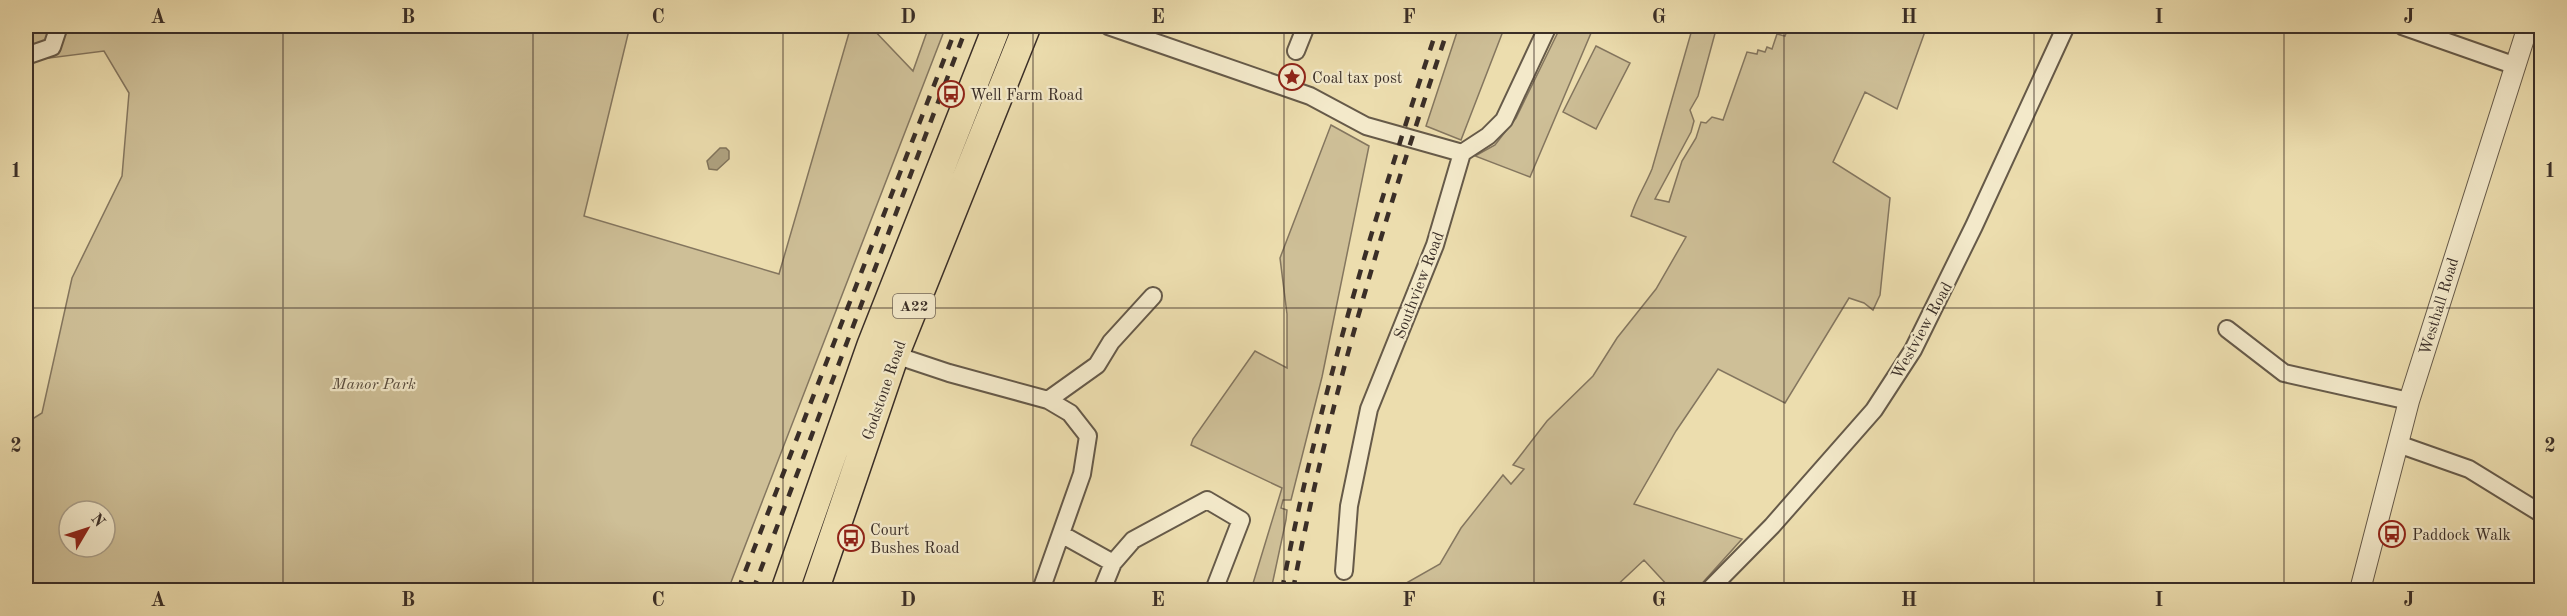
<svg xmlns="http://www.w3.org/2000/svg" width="2567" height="616" viewBox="0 0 2567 616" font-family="'Old Standard TT',serif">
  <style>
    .green { fill: #cebf97; stroke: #84765f; stroke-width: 1.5; fill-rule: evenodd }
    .water { fill: #afa280; stroke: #80745c; stroke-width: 1.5 }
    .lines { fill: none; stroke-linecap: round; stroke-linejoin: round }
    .minor-casing { stroke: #665a49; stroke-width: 20 }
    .tertiary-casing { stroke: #665a49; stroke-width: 22 }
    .trunk-casing { stroke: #3a2e27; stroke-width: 30 }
    .minor { stroke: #f3e9ca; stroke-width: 16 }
    .tertiary { stroke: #f3e9ca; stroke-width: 20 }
    .trunk { stroke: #ecddae; stroke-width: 27 }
    .rail { stroke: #3a2e27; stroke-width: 4.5; stroke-dasharray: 10 10; stroke-linecap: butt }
    .grid { fill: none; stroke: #3a2e27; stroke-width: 1.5; stroke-opacity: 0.55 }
    .labels { text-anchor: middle; stroke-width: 4.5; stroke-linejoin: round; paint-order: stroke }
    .shield { fill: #f3e9ca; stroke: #726658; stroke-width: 1.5 }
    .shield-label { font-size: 15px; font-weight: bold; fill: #3a2e27 }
    .poi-label { font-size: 16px; fill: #3a2e27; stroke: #f3e9ca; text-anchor: start }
    .street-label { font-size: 16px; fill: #3a2e27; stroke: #f3e9ca }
    .park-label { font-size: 16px; font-style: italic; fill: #584b3d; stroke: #f3e9ca }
    .neatline { fill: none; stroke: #3a2e27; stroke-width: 2 }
    .grid-label { font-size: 20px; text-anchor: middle; font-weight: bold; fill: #3a2e27 }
  </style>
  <rect width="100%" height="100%" fill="#ecddae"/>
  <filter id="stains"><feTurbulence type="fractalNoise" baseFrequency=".00333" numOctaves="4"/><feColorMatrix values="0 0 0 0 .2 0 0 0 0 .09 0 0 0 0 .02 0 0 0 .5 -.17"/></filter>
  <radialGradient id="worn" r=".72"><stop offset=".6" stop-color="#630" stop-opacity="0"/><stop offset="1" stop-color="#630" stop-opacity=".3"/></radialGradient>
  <path class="green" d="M 26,26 L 630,26 L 584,216 L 779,274 L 851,26 L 870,26 L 913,71 L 929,26 L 946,26 L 728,590 L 26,590 L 26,423 L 42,413 L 72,278 L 122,176 L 129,93 L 104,51 L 26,61 ZM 69,511 L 105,511 L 105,547 L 69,547 Z
    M 1459,26 L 1505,26 L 1461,140 L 1426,126 Z
    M 1561,26 L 1594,26 L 1530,177 L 1475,156 L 1495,145 L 1516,118 Z
    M 1693,26 L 1717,26 L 1698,96 L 1690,110 L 1694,121 L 1691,132 L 1655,199 L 1669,202 L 1682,161 L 1696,138 L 1701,122 L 1706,123 L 1712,117 L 1723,120 L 1747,52 L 1757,54 L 1758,50 L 1765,52 L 1767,47 L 1772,49 L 1777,34 L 1785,36 L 1788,28 L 1783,26 L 1927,26 L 1897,109 L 1865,92 L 1833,162 L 1890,198 L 1880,295 L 1873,310 L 1864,303 L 1849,298 L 1785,403 L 1718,369 L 1676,431 L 1634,504 L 1742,539 L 1696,590 L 1663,590 L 1668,586 L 1644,560 L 1612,590 L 1394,590 L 1440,564 L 1461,528 L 1503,475 L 1511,484 L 1524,469 L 1513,465 L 1547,421 L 1593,376 L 1617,338 L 1656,289 L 1686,237 L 1631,216 C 1636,199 1645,186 1652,169 Z
    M 1596,46 L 1630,63 L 1596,129 L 1563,112 Z
    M 1331,125 L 1369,146 L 1322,377 L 1291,500 L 1283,500 L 1281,508 L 1287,510 L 1286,520 L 1271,590 L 1251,590 L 1282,488 L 1191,445 L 1193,439 L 1255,351 L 1287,368 L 1287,314 L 1280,258 Z"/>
  <path class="water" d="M 720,148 L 726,148 L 729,151 L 729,159 L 717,170 L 709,169 L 707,161 Z"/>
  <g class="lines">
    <defs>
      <path id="minor" d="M 1108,26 L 1310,96 L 1366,126 L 1462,153
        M 2402,26 L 2516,66
        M 1296,51 L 1306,26
        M 26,56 L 52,47 L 59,26
        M 2227,329 L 2284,373 L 2409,401
        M 895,355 L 949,373 L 1048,400 L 1070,413 L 1088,436 L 1082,474 L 1041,590
        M 1048,400 L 1097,365 L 1111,342 L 1153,296
        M 2398,444 L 2469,469 L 2542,514
        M 1061,534 L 1113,563 L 1102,590
        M 1113,563 L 1133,540 L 1207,500 L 1241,520 L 1214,590
        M 1344,571 L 1349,506 L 1369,409 L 1435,245 L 1462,153 L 1488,136 L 1504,120 L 1548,26
        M 1709,590 L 1772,526 L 1874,410 L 1913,350 L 1974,226 L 2066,26"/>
      <path id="tertiary" d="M 2360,590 L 2409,401 L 2528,26"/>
      <path id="trunk" d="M 785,590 L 871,345 L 997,26
        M 815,590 L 895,355 L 1027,26"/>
    </defs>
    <use href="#minor" class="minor-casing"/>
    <use href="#tertiary" class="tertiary-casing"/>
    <use href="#trunk" class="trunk-casing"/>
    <use href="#minor" class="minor"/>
    <use href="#tertiary" class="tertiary"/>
    <use href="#trunk" class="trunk"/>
    <path class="rail" d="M 738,590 L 957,26
      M 753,590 L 967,26
      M 1282,590 C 1318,401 1377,208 1438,26
      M 1293,590 C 1329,399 1387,210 1449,26"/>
  </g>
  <path class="grid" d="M 283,26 L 283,590M 533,26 L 533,590M 783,26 L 783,590M 1033,26 L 1033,590M 1284,26 L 1284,590M 1534,26 L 1534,590M 1784,26 L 1784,590M 2034,26 L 2034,590M 2284,26 L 2284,590M 26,308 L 2542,308"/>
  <defs>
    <symbol id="sight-ring" viewBox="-11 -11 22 22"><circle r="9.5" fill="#f3e9ca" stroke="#8f2418" stroke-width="1.5"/><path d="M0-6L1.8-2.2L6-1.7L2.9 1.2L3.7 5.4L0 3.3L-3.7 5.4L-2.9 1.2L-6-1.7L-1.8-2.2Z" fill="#8f2418"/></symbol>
    <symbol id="bus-ring" viewBox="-11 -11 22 22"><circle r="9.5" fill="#f3e9ca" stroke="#8f2418" stroke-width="1.5"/><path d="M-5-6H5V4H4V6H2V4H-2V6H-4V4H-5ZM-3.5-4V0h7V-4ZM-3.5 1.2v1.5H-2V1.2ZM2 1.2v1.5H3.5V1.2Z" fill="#8f2418"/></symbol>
  </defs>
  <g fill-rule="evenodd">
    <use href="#sight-ring" x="1277" y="62" width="30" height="30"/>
    <use href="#bus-ring" x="936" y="79" width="30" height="30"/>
    <use href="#bus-ring" x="2377" y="519" width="30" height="30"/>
    <use href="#bus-ring" x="836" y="523" width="30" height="30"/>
  </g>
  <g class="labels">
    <rect class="shield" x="893" y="294" width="42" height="24" rx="4.5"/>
    <g class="shield-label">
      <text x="914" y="311">A22</text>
    </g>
    <g class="poi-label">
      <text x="1312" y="83">Coal tax post</text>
      <text x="970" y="100">Well Farm Road</text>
      <text x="870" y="535">Court<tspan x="870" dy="18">Bushes Road</tspan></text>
      <text x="2412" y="540">Paddock Walk</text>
    </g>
    <g class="street-label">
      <text transform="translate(1418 285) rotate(-69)" y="6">Southview Road</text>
      <text transform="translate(2438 306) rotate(-73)" y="6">Westhall Road</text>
      <text transform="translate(1921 330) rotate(-61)" y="6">Westview Road</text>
      <text transform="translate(883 390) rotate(-71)" y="6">Godstone Road</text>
    </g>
    <g class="park-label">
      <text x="374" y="389">Manor Park</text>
    </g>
  </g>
  <rect width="2567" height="616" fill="none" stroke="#ecddae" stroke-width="66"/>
  <g transform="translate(87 529) rotate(51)"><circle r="28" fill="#f3e9ca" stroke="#a99e89" stroke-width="1.5"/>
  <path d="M0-4.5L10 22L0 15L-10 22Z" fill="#8f2418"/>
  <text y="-9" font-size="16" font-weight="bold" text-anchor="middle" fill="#3a2e27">N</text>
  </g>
  <rect x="33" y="33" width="2501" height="550" class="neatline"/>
  <g class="grid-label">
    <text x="158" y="23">A</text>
    <text x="408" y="23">B</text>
    <text x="658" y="23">C</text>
    <text x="908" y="23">D</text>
    <text x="1158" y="23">E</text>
    <text x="1409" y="23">F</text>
    <text x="1659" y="23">G</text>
    <text x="1909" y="23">H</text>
    <text x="2159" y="23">I</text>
    <text x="2409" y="23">J</text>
    <text x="16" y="177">1</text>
    <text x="2550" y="177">1</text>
    <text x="16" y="452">2</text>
    <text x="2550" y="452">2</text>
    <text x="158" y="606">A</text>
    <text x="408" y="606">B</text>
    <text x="658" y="606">C</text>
    <text x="908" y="606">D</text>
    <text x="1158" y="606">E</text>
    <text x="1409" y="606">F</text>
    <text x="1659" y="606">G</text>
    <text x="1909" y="606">H</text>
    <text x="2159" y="606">I</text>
    <text x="2409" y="606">J</text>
  </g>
  <rect width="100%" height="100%" filter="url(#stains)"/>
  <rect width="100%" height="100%" fill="url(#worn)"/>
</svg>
